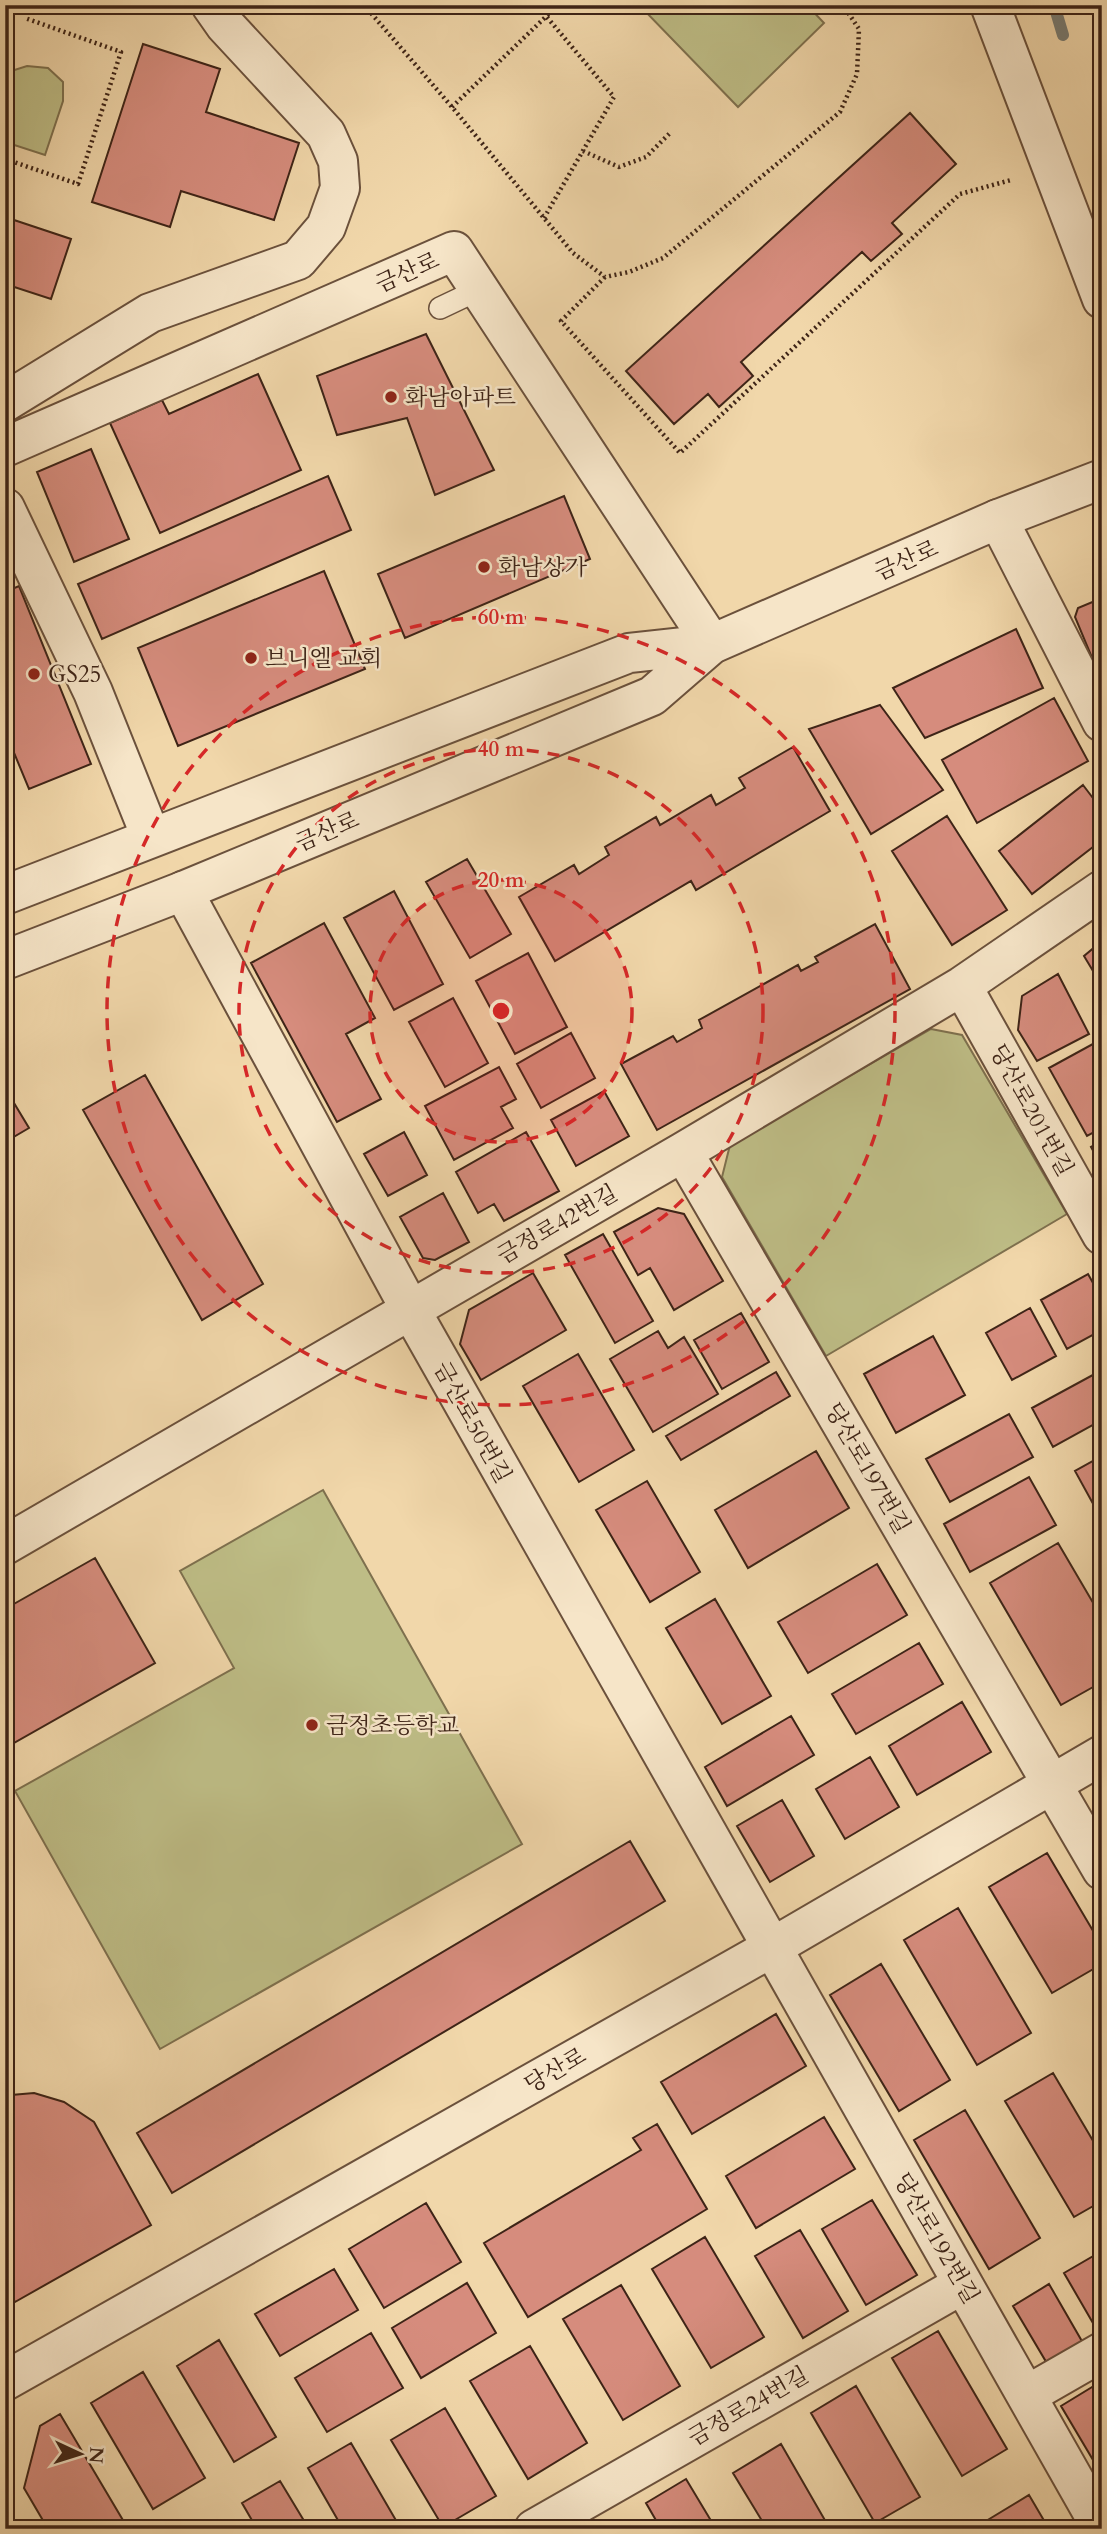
<svg xmlns="http://www.w3.org/2000/svg" width="1107" height="2534" viewBox="0 0 1107 2534" font-family="Cardo,'Noto Serif KR',serif">
  <style>
    .green { fill: #bebd86; stroke: #7e704e; stroke-width: 2 }
    .lines { fill: none; stroke-linecap: round; stroke-linejoin: round }
    .stream { stroke: #787c74; stroke-width: 12 }
    .building { fill: #d68c7d; stroke: #3e2417; stroke-width: 2 }
    .service-casing { stroke: #6b513c; stroke-width: 24 }
    .minor-casing { stroke: #6b513c; stroke-width: 42 }
    .tertiary-casing { stroke: #6b513c; stroke-width: 42 }
    .path { stroke: #3e2417; stroke-width: 4.5; stroke-dasharray: 2 3.5; stroke-linecap: butt }
    .service { stroke: #f6e5c8; stroke-width: 21 }
    .minor { stroke: #f6e5c8; stroke-width: 38 }
    .tertiary { stroke: #f6e5c8; stroke-width: 38 }
    .ring { fill: none; stroke: #d62828; stroke-width: 3.5; stroke-dasharray: 12 9 }
    .poi-dot { fill: #8f2418; stroke: #f6e5c8; stroke-width: 2.5 }
    .labels { text-anchor: middle; stroke-width: 5; stroke-linejoin: round; paint-order: stroke }
    .street-label { font-size: 23px; fill: #3e2417; stroke: #f6e5c8 }
    .poi-label { font-size: 23px; fill: #3e2417; stroke: #f6e5c8; text-anchor: start }
    .centre { fill: #d62828; stroke: #f6e5c8; stroke-width: 3.5 }
    .ring-label { font-size: 21px; text-anchor: middle; font-weight: bold; fill: #d62828; stroke: #f6e5c8; stroke-width: 5; stroke-linejoin: round; paint-order: stroke }
  </style>
  <rect width="100%" height="100%" fill="#f1d7aa"/>
  <filter id="stains"><feTurbulence type="fractalNoise" baseFrequency=".00286" numOctaves="4"/><feColorMatrix values="0 0 0 0 .2 0 0 0 0 .09 0 0 0 0 .02 0 0 0 .5 -.17"/></filter>
  <radialGradient id="worn" r=".72"><stop offset=".6" stop-color="#630" stop-opacity="0"/><stop offset="1" stop-color="#630" stop-opacity=".3"/></radialGradient>
  <path class="green" d="M 645,5 L 807,5 L 824,23 L 738,107 L 642,8 Z
    M 27,66 L 48,68 L 63,82 L 63,101 L 45,155 L 5,142 L 5,73 Z
    M 931,1029 L 962,1035 L 1067,1214 L 826,1356 L 722,1177 L 730,1145 Z
    M 323,1490 L 522,1844 L 160,2049 L 15,1791 L 234,1668 L 180,1571 Z"/>
  <g class="lines">
    <path class="stream" d="M 1054,5 L 1063,35"/>
  </g>
  <path class="building" d="M 143,44 L 220,69 L 206,112 L 299,143 L 274,220 L 181,191 L 170,227 L 92,202 Z
    M 910,113 L 956,164 L 892,223 L 902,234 L 871,261 L 862,252 L 741,362 L 753,376 L 719,407 L 708,394 L 674,424 L 626,371 Z
    M 5,217 L 71,239 L 51,299 L 5,284 Z
    M 426,334 L 494,470 L 435,495 L 407,418 L 337,435 L 317,376 Z
    M 258,374 L 301,470 L 160,533 L 110,423 L 162,400 L 169,414 Z
    M 91,449 L 129,539 L 74,562 L 37,472 Z
    M 328,476 L 351,530 L 102,639 L 78,584 Z
    M 564,496 L 590,559 L 405,638 L 378,574 Z
    M 324,571 L 365,669 L 178,746 L 138,648 Z
    M 19,586 L 91,764 L 29,789 L 5,731 L 5,592 Z
    M 1102,598 L 1102,676 L 1100,677 L 1075,617 L 1078,608 Z
    M 1016,629 L 1043,688 L 925,738 L 893,688 Z
    M 1054,698 L 1088,761 L 977,823 L 942,760 Z
    M 880,705 L 943,790 L 871,834 L 809,729 Z
    M 793,747 L 830,811 L 696,890 L 691,881 L 555,961 L 519,897 L 574,865 L 579,874 L 609,855 L 605,847 L 656,817 L 660,825 L 711,795 L 716,805 L 745,788 L 739,778 Z
    M 1083,785 L 1102,810 L 1102,840 L 1032,894 L 999,851 Z
    M 947,816 L 1007,910 L 952,945 L 892,851 Z
    M 467,859 L 511,934 L 470,958 L 426,882 Z
    M 394,891 L 443,984 L 394,1010 L 344,918 Z
    M 324,923 L 375,1018 L 346,1034 L 381,1099 L 337,1122 L 251,963 Z
    M 875,924 L 910,989 L 657,1130 L 621,1064 L 673,1036 L 677,1042 L 702,1028 L 699,1020 L 798,965 L 801,971 L 818,962 L 815,957 Z
    M 1102,941 L 1102,986 L 1084,956 Z
    M 528,953 L 567,1027 L 515,1054 L 476,981 Z
    M 1058,974 L 1089,1034 L 1037,1061 L 1018,1030 L 1022,996 Z
    M 453,998 L 488,1063 L 445,1087 L 409,1022 Z
    M 571,1033 L 595,1078 L 541,1108 L 517,1064 Z
    M 1102,1039 L 1102,1128 L 1087,1136 L 1049,1068 Z
    M 499,1067 L 516,1099 L 501,1107 L 513,1128 L 454,1160 L 425,1106 Z
    M 145,1075 L 263,1284 L 202,1320 L 83,1110 Z
    M 5,1088 L 29,1128 L 5,1142 Z
    M 604,1091 L 629,1136 L 576,1166 L 551,1120 Z
    M 404,1132 L 427,1175 L 388,1196 L 364,1154 Z
    M 526,1132 L 559,1191 L 504,1221 L 494,1204 L 478,1213 L 456,1172 Z
    M 1102,1141 L 1102,1167 L 1091,1147 Z
    M 443,1193 L 469,1242 L 435,1260 L 423,1258 L 400,1217 Z
    M 658,1208 L 684,1214 L 723,1281 L 674,1310 L 650,1268 L 638,1275 L 614,1232 Z
    M 603,1234 L 653,1321 L 615,1343 L 565,1255 Z
    M 533,1273 L 566,1330 L 481,1380 L 460,1344 L 469,1310 Z
    M 1088,1274 L 1102,1299 L 1102,1330 L 1067,1349 L 1041,1300 Z
    M 1030,1308 L 1056,1356 L 1012,1380 L 986,1333 Z
    M 741,1313 L 769,1362 L 722,1389 L 694,1340 Z
    M 658,1331 L 668,1348 L 684,1337 L 718,1394 L 653,1432 L 610,1359 Z
    M 933,1336 L 965,1395 L 896,1433 L 864,1374 Z
    M 578,1354 L 634,1450 L 579,1482 L 523,1386 Z
    M 1102,1370 L 1102,1420 L 1053,1447 L 1032,1408 Z
    M 776,1372 L 790,1396 L 681,1460 L 666,1436 Z
    M 1009,1414 L 1033,1457 L 950,1502 L 926,1459 Z
    M 816,1451 L 849,1508 L 748,1568 L 715,1510 Z
    M 1102,1456 L 1102,1520 L 1075,1471 Z
    M 1029,1477 L 1056,1525 L 970,1572 L 944,1524 Z
    M 647,1481 L 700,1572 L 650,1602 L 596,1510 Z
    M 1058,1543 L 1102,1618 L 1102,1682 L 1061,1705 L 990,1583 Z
    M 95,1558 L 155,1663 L 5,1748 L 5,1609 Z
    M 877,1564 L 907,1615 L 808,1673 L 778,1622 Z
    M 715,1599 L 771,1696 L 722,1724 L 666,1628 Z
    M 919,1643 L 943,1684 L 856,1734 L 832,1694 Z
    M 962,1702 L 991,1752 L 917,1795 L 889,1746 Z
    M 791,1716 L 814,1755 L 727,1806 L 705,1767 Z
    M 870,1757 L 899,1807 L 845,1839 L 816,1789 Z
    M 782,1800 L 814,1856 L 770,1882 L 737,1826 Z
    M 630,1841 L 665,1901 L 172,2193 L 137,2133 Z
    M 1047,1853 L 1102,1946 L 1102,1964 L 1052,1993 L 989,1887 Z
    M 958,1908 L 1031,2033 L 977,2065 L 904,1940 Z
    M 881,1964 L 950,2080 L 899,2111 L 830,1995 Z
    M 776,2014 L 806,2066 L 692,2134 L 661,2082 Z
    M 1053,2073 L 1102,2156 L 1102,2201 L 1074,2217 L 1005,2101 Z
    M 34,2093 L 64,2102 L 94,2122 L 151,2225 L 15,2302 L 5,2285 L 5,2099 L 11,2095 Z
    M 965,2110 L 1040,2238 L 989,2269 L 914,2140 Z
    M 824,2117 L 855,2169 L 756,2228 L 726,2176 Z
    M 657,2124 L 707,2209 L 528,2317 L 484,2243 L 641,2150 L 633,2138 Z
    M 872,2200 L 917,2275 L 866,2305 L 822,2229 Z
    M 426,2203 L 461,2262 L 384,2308 L 349,2249 Z
    M 800,2230 L 848,2311 L 803,2338 L 755,2256 Z
    M 705,2237 L 764,2337 L 711,2368 L 652,2269 Z
    M 1102,2251 L 1102,2328 L 1097,2330 L 1064,2273 Z
    M 334,2269 L 358,2310 L 280,2356 L 255,2314 Z
    M 467,2283 L 496,2333 L 421,2378 L 392,2328 Z
    M 1049,2284 L 1083,2343 L 1048,2365 L 1013,2306 Z
    M 621,2285 L 680,2386 L 623,2420 L 563,2319 Z
    M 938,2331 L 1007,2449 L 962,2476 L 892,2358 Z
    M 371,2333 L 403,2388 L 327,2432 L 295,2378 Z
    M 219,2340 L 276,2437 L 234,2462 L 177,2366 Z
    M 530,2346 L 587,2443 L 528,2479 L 470,2381 Z
    M 143,2372 L 205,2478 L 153,2509 L 91,2403 Z
    M 1102,2381 L 1102,2468 L 1099,2470 L 1061,2406 Z
    M 856,2386 L 920,2497 L 875,2523 L 811,2413 Z
    M 445,2408 L 496,2496 L 443,2527 L 391,2440 Z
    M 60,2414 L 127,2527 L 124,2529 L 48,2529 L 24,2488 L 40,2426 Z
    M 351,2443 L 401,2529 L 343,2529 L 308,2468 Z
    M 781,2444 L 830,2529 L 767,2529 L 733,2473 Z
    M 686,2479 L 716,2529 L 661,2529 L 646,2503 Z
    M 280,2481 L 309,2529 L 257,2529 L 242,2503 Z
    M 1029,2495 L 1049,2529 L 991,2529 L 986,2521 Z"/>
  <g class="lines">
    <defs>
      <path id="service" d="M 440,308 L 480,289"/>
      <path id="minor" d="M 990,5 L 1102,299
        M 5,402 L 150,313 L 298,260 L 326,227 L 340,188 L 338,161 L 326,134 L 225,25 L 211,5
        M 5,447 L 454,251 L 712,644
        M 5,508 L 93,692 L 151,837
        M 998,519 L 1102,722
        M 183,891 L 410,1309 L 1102,2529
        M 962,986 L 1102,1235
        M 683,1152 L 1102,1870
        M 5,1545 L 683,1152 L 962,986 L 1102,890
        M 1027,2395 L 1102,2352
        M 534,2529 L 963,2284"/>
      <path id="tertiary" d="M 5,895 L 629,653 L 712,644 L 998,519 L 1102,479
        M 5,960 L 183,891 L 652,696 L 712,644
        M 5,2381 L 771,1948 L 1102,1755"/>
    </defs>
    <use href="#service" class="service-casing"/>
    <use href="#minor" class="minor-casing"/>
    <use href="#tertiary" class="tertiary-casing"/>
    <path class="path" d="M 364,5 L 452,107 L 573,253 L 605,277 L 629,272 L 663,258 L 840,112 L 857,74 L 859,29 L 843,5
      M 452,107 L 558,5
      M 583,151 L 619,167 L 646,157 L 670,133
      M 5,159 L 78,184 L 121,52 L 25,18
      M 544,218 L 614,97 L 546,16
      M 605,277 L 561,321 L 680,453 L 960,194 L 1011,180"/>
    <use href="#service" class="service"/>
    <use href="#minor" class="minor"/>
    <use href="#tertiary" class="tertiary"/>
  </g>
  <circle cx="501" cy="1011" r="131" fill="#d62828" fill-opacity=".12"/>
  <g class="ring">
    <circle cx="501" cy="1011" r="131"/>
    <circle cx="501" cy="1011" r="262"/>
    <circle cx="501" cy="1011" r="394"/>
  </g>
  <g class="poi-dot">
    <circle cx="391" cy="397" r="7"/>
    <circle cx="484" cy="567" r="7"/>
    <circle cx="251" cy="658" r="7"/>
    <circle cx="34" cy="674" r="7"/>
    <circle cx="312" cy="1725" r="7"/>
  </g>
  <g class="labels">
    <g class="street-label">
      <text transform="translate(407 272) rotate(-24)" y="8">금산로</text>
      <text transform="translate(906 560) rotate(-24)" y="8">금산로</text>
      <text transform="translate(327 831) rotate(-23)" y="8">금산로</text>
      <text transform="translate(1032 1110) rotate(61)" y="8">당산로201번길</text>
      <text transform="translate(557 1224) rotate(-30)" y="8">금정로42번길</text>
      <text transform="translate(473 1422) rotate(61)" y="8">금산로50번길</text>
      <text transform="translate(868 1468) rotate(60)" y="8">당산로197번길</text>
      <text transform="translate(555 2070) rotate(-30)" y="8">당산로</text>
      <text transform="translate(937 2238) rotate(60)" y="8">당산로192번길</text>
      <text transform="translate(748 2406) rotate(-30)" y="8">금정로24번길</text>
    </g>
    <g class="poi-label">
      <text x="405" y="405">화남아파트</text>
      <text x="498" y="575">화남상가</text>
      <text x="265" y="666">브니엘 교회</text>
      <text x="48" y="682">GS25</text>
      <text x="326" y="1733">금정초등학교</text>
    </g>
  </g>
  <circle cx="501" cy="1011" r="10" class="centre"/>
  <g class="ring-label">
    <text x="501" y="624">60 m</text>
    <text x="501" y="756">40 m</text>
    <text x="501" y="887">20 m</text>
  </g>
  <rect width="1107" height="2534" fill="none" stroke="#f1d7aa" stroke-width="28"/>
  <rect x="7" y="7" width="1093" height="2520" fill="none" stroke="#3e2417" stroke-width="3.5"/>
  <rect x="14" y="14" width="1079" height="2506" fill="none" stroke="#3e2417" stroke-width="2"/>
  <g transform="translate(80 2454) rotate(94)" stroke="#f6e5c8" stroke-width="5" paint-order="stroke">
  <path d="M0-5L12 26L0 18L-12 26Z" fill="#3e2417"/>
  <text y="-10" font-size="19" font-weight="bold" text-anchor="middle" fill="#3e2417">N</text>
  </g>
  <rect width="100%" height="100%" filter="url(#stains)"/>
  <rect width="100%" height="100%" fill="url(#worn)"/>
</svg>
